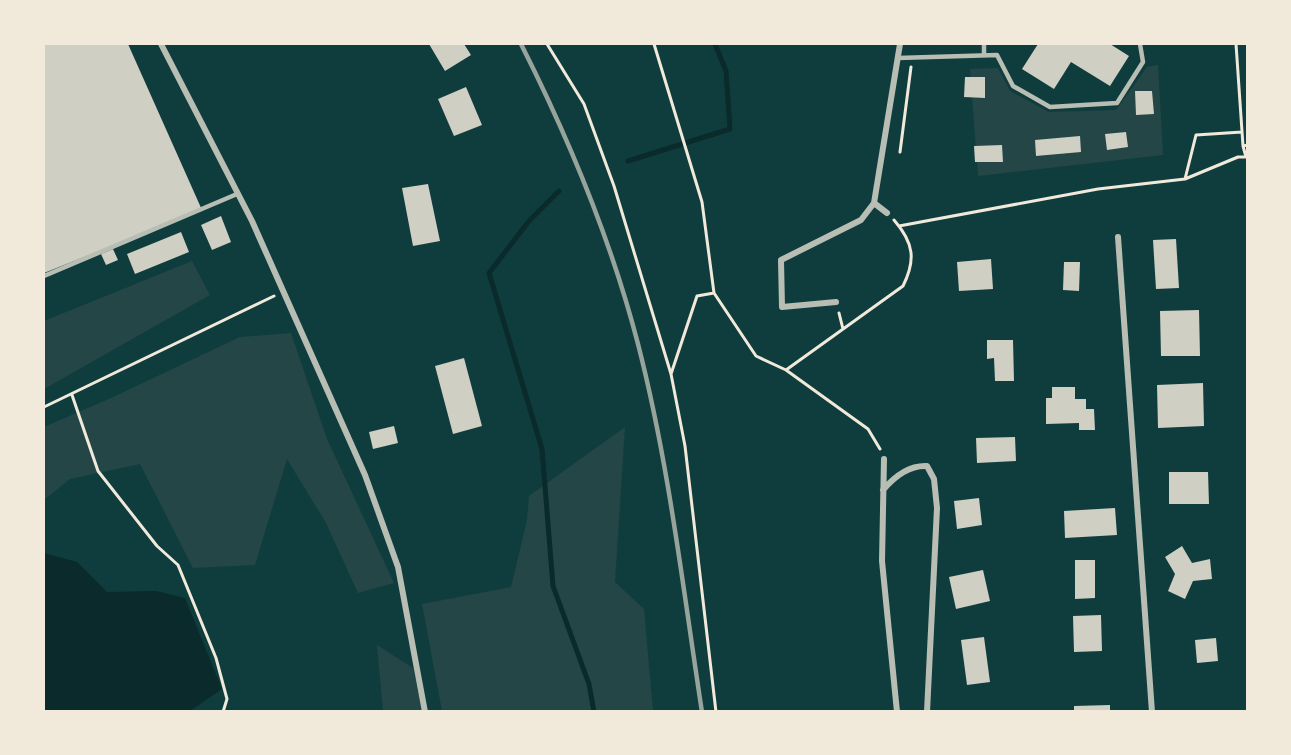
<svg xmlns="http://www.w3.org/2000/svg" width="1291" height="755" viewBox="0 0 1291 755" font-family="'Sofia Sans Condensed',sans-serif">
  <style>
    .green { fill: #244646 }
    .water { fill: #0a2a2b }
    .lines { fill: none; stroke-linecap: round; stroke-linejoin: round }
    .stream { stroke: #0a2a2b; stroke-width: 5 }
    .building { fill: #cfcfc3 }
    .path { stroke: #f1e9da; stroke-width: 3 }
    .service { stroke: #b8beb3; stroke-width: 4.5 }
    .minor { stroke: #b8beb3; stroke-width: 6 }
    .rail { stroke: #97a49c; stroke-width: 4.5 }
  </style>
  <rect width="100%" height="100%" fill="#0f3d3e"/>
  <path class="green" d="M 1158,65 L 1163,155 L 978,176 L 970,69 L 998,68 L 1010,91 L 1049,112 L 1116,110 L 1147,67 Z
    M 192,261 L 210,295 L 44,389 L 44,321 Z
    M 291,333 L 327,439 L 394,583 L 358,593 L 326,523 L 287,459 L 255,565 L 193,568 L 140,464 L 70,479 L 44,500 L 44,427 L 111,398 L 240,337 Z
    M 625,427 L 615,582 L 644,609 L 653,711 L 442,711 L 422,604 L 511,587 L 527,520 L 529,496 Z
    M 377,645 L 413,668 L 422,711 L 383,711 Z"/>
  <path class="water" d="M 44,553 L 77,562 L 107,592 L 156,591 L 185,598 L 222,689 L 190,711 L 44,711 Z"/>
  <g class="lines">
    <path class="stream" d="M 628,161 L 730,129 L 726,71 L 715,44
      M 559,191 L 529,221 L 489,273 L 542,449 L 553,586 L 589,684 L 594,712"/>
  </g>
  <path class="building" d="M 44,44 L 128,44 L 202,210 L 44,273 Z
    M 429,44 L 464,44 L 471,55 L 445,71 Z
    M 1038,44 L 1110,44 L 1129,56 L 1110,86 L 1071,62 L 1054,89 L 1022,69 Z
    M 965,77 L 985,77 L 985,98 L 964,97 Z
    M 466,87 L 482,125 L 454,136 L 438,99 Z
    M 1135,91 L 1152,91 L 1154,114 L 1136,115 Z
    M 1126,132 L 1128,147 L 1107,150 L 1105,134 Z
    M 1080,136 L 1081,152 L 1036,156 L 1035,140 Z
    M 1002,145 L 1003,162 L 975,162 L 974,146 Z
    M 428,184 L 440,241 L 413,246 L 402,188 Z
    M 221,216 L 231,242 L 212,250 L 201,225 Z
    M 181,232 L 189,252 L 135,274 L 127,254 Z
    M 1176,239 L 1179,288 L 1156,289 L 1153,240 Z
    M 113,249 L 118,260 L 106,265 L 101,254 Z
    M 991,259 L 993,289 L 959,291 L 957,262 Z
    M 1064,262 L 1080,262 L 1079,291 L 1063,290 Z
    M 1199,310 L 1200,356 L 1161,356 L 1160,311 Z
    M 987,340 L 1013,340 L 1014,381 L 995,381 L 994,358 L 987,359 Z
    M 464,358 L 482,426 L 453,434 L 435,366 Z
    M 1203,383 L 1204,426 L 1158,428 L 1157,385 Z
    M 1052,387 L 1075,387 L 1075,399 L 1086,399 L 1086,409 L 1094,409 L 1095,430 L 1079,430 L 1079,423 L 1046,424 L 1046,398 L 1052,398 Z
    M 394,426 L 398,443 L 373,449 L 369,432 Z
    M 1015,437 L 1016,461 L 977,463 L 976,438 Z
    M 1169,472 L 1208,472 L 1209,504 L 1169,504 Z
    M 979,498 L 982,525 L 957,529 L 954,501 Z
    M 1115,508 L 1117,535 L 1065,538 L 1064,511 Z
    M 1182,546 L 1192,563 L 1210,559 L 1212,579 L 1193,581 L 1185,599 L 1168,591 L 1175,574 L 1165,557 Z
    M 1075,560 L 1095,560 L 1095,598 L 1075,599 Z
    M 983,570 L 990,601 L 956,609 L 949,577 Z
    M 1101,615 L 1102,651 L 1074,652 L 1073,616 Z
    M 984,637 L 990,682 L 967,685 L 961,640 Z
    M 1216,638 L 1218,661 L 1197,663 L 1195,640 Z
    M 1110,705 L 1110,712 L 1074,712 L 1074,706 Z"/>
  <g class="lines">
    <path class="path" d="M 547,44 L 584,104 L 614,186 L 671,374 L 685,446 L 716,712
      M 654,44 L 702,202 L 714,293 L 756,356 L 786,370 L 868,429 L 880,449
      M 1236,44 L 1243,146 L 1248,145
      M 1243,146 L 1246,157
      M 900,152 L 911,67
      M 1185,179 L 1196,135 L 1242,132
      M 899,226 L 1098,189 L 1185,179 L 1238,157 L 1248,157
      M 839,313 L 843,329
      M 786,370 L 903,286 C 916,260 914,243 894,220
      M 671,374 L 697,296 L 714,293
      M 72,395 L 98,471 L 157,546 L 178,565 L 216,658 L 227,699 L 223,712
      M 44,407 L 274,296"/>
    <path class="service" d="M 984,55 L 984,44
      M 898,58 L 997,55 L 1013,86 L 1050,107 L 1117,103 L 1143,62 L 1140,44
      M 44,276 L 237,194"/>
    <path class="minor" d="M 161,44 L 252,221 L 365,475 L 398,567 L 425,712
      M 887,213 L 874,203 L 900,44
      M 1118,237 L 1152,712
      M 836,302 L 782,307 L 781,260 L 861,220 L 874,203
      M 884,459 L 882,561 L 897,712
      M 883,490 C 894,477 908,465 927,466 L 934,479 L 937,508 L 927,712"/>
    <path class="rail" d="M 521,44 C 569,139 611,240 638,344 C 669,464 683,589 702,712"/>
  </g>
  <rect width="1291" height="755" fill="none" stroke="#f1e9da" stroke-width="90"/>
</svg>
